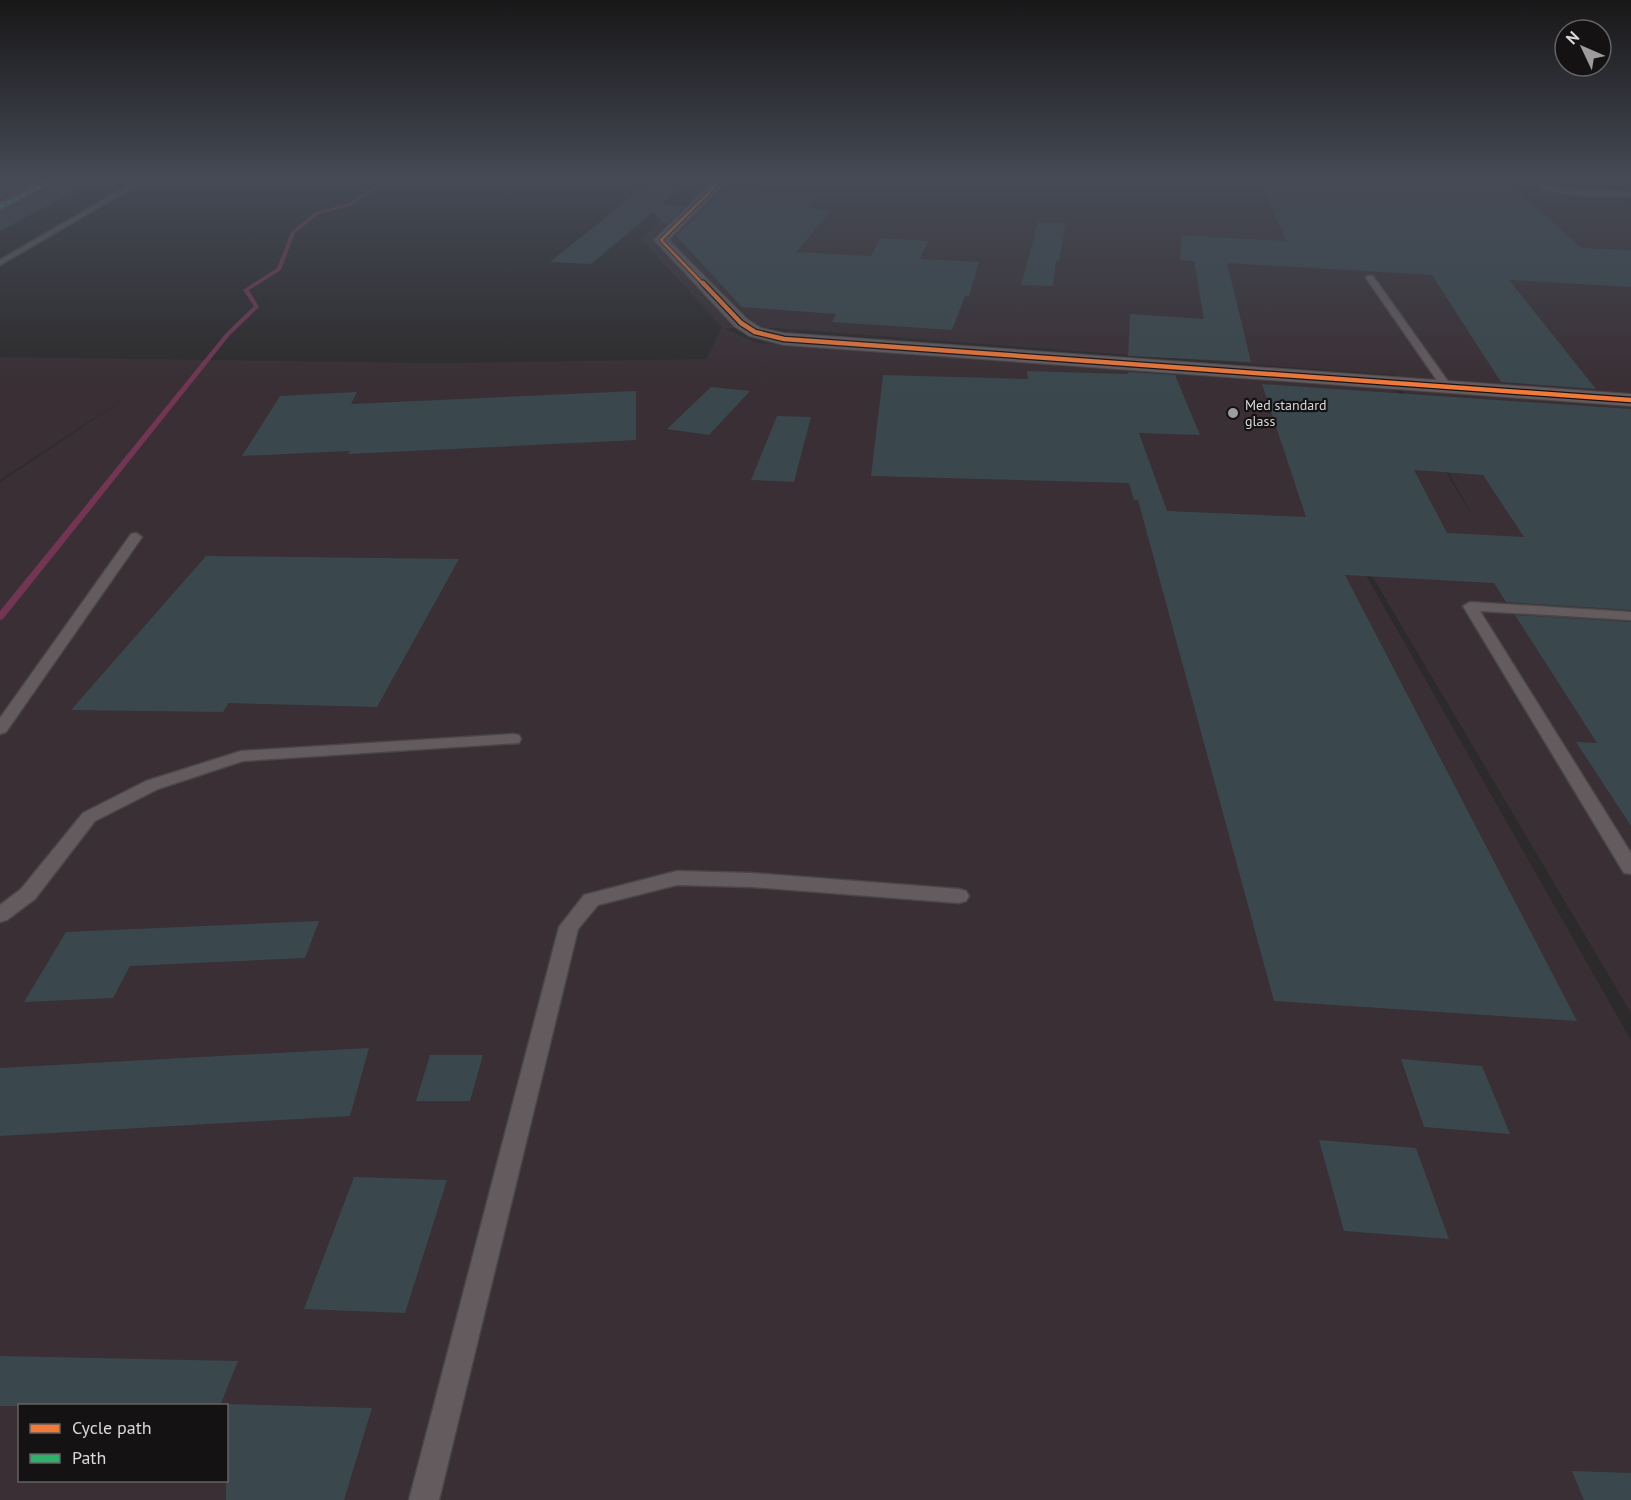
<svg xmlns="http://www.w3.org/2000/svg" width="1631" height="1500" viewBox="0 0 1631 1500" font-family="'PT Sans',sans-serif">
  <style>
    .built { fill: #392f34; fill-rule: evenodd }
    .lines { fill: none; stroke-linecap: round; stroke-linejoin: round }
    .stream { fill: #723654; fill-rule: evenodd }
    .building { fill: #3a484d; fill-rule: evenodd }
    .service-casing { stroke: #484647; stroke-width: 3 }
    .minor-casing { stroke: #484647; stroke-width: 2 }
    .service { fill: #645b5f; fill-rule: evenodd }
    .minor { fill: #645b5f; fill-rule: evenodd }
    .quiet { stroke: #2db169; stroke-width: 3; stroke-dasharray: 5 3; stroke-linecap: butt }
    .cycleway-far1-casing { stroke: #141213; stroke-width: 4.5 }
    .cycleway-casing { stroke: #141213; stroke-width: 7 }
    .cycleway-far1 { stroke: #f17a3a; stroke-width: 3 }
    .cycleway { stroke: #f17a3a; stroke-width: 4.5 }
    .poi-dot { fill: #9e9c9d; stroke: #141213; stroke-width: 2 }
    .labels { text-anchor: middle; stroke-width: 4.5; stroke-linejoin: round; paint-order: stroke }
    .far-poi-label { font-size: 14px; fill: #dcd9da; stroke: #141213; text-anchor: start }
  </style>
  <rect width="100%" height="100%" fill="#2c2a2b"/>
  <path class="built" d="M 704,179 L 1631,179 L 1631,1013 L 1340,522 L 1335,521 L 1631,1040 L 1631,1500 L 0,1500 L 0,482 L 133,393 L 0,480 L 0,357 L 434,363 L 706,359 L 722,327 L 641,239 ZM 723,328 L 772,328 L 1394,375 L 1475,520 L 1395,388 L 757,343 ZM 20,1406 L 226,1406 L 226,1480 L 20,1480 Z"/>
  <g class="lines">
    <path class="stream" d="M 377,178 L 381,178 L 382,185 L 350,206 L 319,214 L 295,233 L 281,270 L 249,290 L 259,307 L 230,335 L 3,619 L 0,620 L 0,611 L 226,333 L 254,306 L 243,290 L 277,268 L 291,232 L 315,212 L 346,204 L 379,184 Z"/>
  </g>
  <path class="building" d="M 655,178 L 677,178 L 683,186 L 661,204 L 685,206 L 666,225 L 653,212 L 591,264 L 550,262 Z
    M 1258,178 L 1505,180 L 1582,248 L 1631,250 L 1631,287 L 1509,280 L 1596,389 L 1501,382 L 1432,275 L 1227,263 L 1251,362 L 1128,356 L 1130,314 L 1204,319 L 1194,261 L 1180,260 L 1182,235 L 1286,241 Z
    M 0,181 L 35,181 L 0,199 Z
    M 62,181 L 94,181 L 0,231 L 0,213 Z
    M 723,190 L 819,195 L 807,208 L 832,210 L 796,252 L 871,256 L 881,238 L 928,241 L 920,259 L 979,262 L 969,296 L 965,296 L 952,330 L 832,322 L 836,314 L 742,307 L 676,236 Z
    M 1038,222 L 1066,223 L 1059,261 L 1056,261 L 1053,286 L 1021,285 Z
    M 1027,371 L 1128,374 L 1128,372 L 1175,375 L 1200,435 L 1139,433 L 1167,511 L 1306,517 L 1262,384 L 1631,409 L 1631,610 L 1506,602 L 1494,583 L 1345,575 L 1577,1021 L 1274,1001 L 1138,500 L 1134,500 L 1129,483 L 871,476 L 883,375 L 1028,379 ZM 1414,470 L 1483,475 L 1524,537 L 1447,533 Z
    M 711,387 L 750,391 L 709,435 L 667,429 Z
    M 636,391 L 636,440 L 348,454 L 350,451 L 242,456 L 280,396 L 357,392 L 351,404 Z
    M 777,416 L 811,417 L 794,482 L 751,480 Z
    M 206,556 L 459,559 L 377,707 L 229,703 L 223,712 L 71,710 Z
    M 1515,615 L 1631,622 L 1631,826 L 1576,742 L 1597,743 Z
    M 319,921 L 305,958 L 130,966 L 113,998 L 24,1002 L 66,932 Z
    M 369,1048 L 350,1116 L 0,1136 L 0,1068 Z
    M 430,1055 L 483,1055 L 470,1101 L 416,1101 Z
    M 1401,1059 L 1482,1066 L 1510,1134 L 1424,1127 Z
    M 1319,1140 L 1416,1148 L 1449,1239 L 1344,1231 Z
    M 354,1177 L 447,1180 L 405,1313 L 304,1309 Z
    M 0,1356 L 238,1361 L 220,1406 L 0,1406 Z
    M 226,1404 L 372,1408 L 344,1500 L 226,1500 Z
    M 1572,1471 L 1631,1473 L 1631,1500 L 1584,1500 Z"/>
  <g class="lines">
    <defs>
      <path id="service" d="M 141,178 L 149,178 L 0,265 L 0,260 Z
        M 1524,178 L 1532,178 L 1561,189 L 1631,192 L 1631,196 C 1597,195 1552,200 1524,178 Z
        M 1367,276 L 1373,276 L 1452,387 L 1451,389 L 1443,389 L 1366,278 Z
        M 136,533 L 142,537 L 6,732 L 0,734 L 0,718 L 131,534 Z
        M 1470,602 L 1631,612 L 1631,620 L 1480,611 L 1631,853 L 1631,874 L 1624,873 L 1463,606 Z
        M 513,734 L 519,735 L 521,739 L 519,743 L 243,761 L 158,789 L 95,821 L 35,899 L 7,920 L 0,922 L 0,905 L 21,889 L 83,813 L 146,781 L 241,751 Z
        M 677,871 L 751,873 L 959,889 L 966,891 L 969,896 L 966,901 L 959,903 L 751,887 L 677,885 L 598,905 L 578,929 L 439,1500 L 409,1500 L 559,927 L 584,895 Z"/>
      <path id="minor" d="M 46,178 L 63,178 L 0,211 L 0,202 Z
        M 716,178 L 730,178 L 669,240 L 747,319 L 761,328 L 784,333 L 1631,394 L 1631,406 L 784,345 L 749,336 L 735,327 L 654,240 Z"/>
    </defs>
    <use href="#service" class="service-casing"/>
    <use href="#minor" class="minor-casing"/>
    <use href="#service" class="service"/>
    <use href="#minor" class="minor"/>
    <path class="quiet" d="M 0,207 L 57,178"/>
    <defs>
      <path id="cycleway-far1" d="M 704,285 L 661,240 L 724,178"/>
      <path id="cycleway" d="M 703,283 L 741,323 L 755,332 L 784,339 L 1631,400"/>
    </defs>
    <use href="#cycleway-far1" class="cycleway-far1-casing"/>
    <use href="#cycleway" class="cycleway-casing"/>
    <use href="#cycleway-far1" class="cycleway-far1"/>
    <use href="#cycleway" class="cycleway"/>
  </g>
  <linearGradient id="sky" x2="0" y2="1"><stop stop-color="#181718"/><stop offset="0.46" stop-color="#454a55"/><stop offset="1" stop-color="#454a55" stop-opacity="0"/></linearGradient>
  <rect width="1631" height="388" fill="url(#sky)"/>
  <circle class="poi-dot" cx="1233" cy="413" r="6"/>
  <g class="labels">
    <g class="far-poi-label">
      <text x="1245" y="410">Med standard<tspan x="1245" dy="16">glass</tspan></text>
    </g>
  </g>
  <rect x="18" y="1404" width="210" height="78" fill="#141213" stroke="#646263" stroke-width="1.5"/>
  <rect x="30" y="1424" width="30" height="9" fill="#f17a3a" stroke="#646263" stroke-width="1.5"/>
  <text x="72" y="1434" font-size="18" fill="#dcd9da">Cycle path</text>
  <rect x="30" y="1454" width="30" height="9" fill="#2db169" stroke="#646263" stroke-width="1.5"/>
  <text x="72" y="1464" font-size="18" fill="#dcd9da">Path</text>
  <g transform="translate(1583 48) rotate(314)"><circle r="28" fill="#141213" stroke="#646263" stroke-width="1.5"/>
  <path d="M0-4.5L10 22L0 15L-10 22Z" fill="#9e9c9d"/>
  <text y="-9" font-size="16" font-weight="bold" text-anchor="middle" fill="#dcd9da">N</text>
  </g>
</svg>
